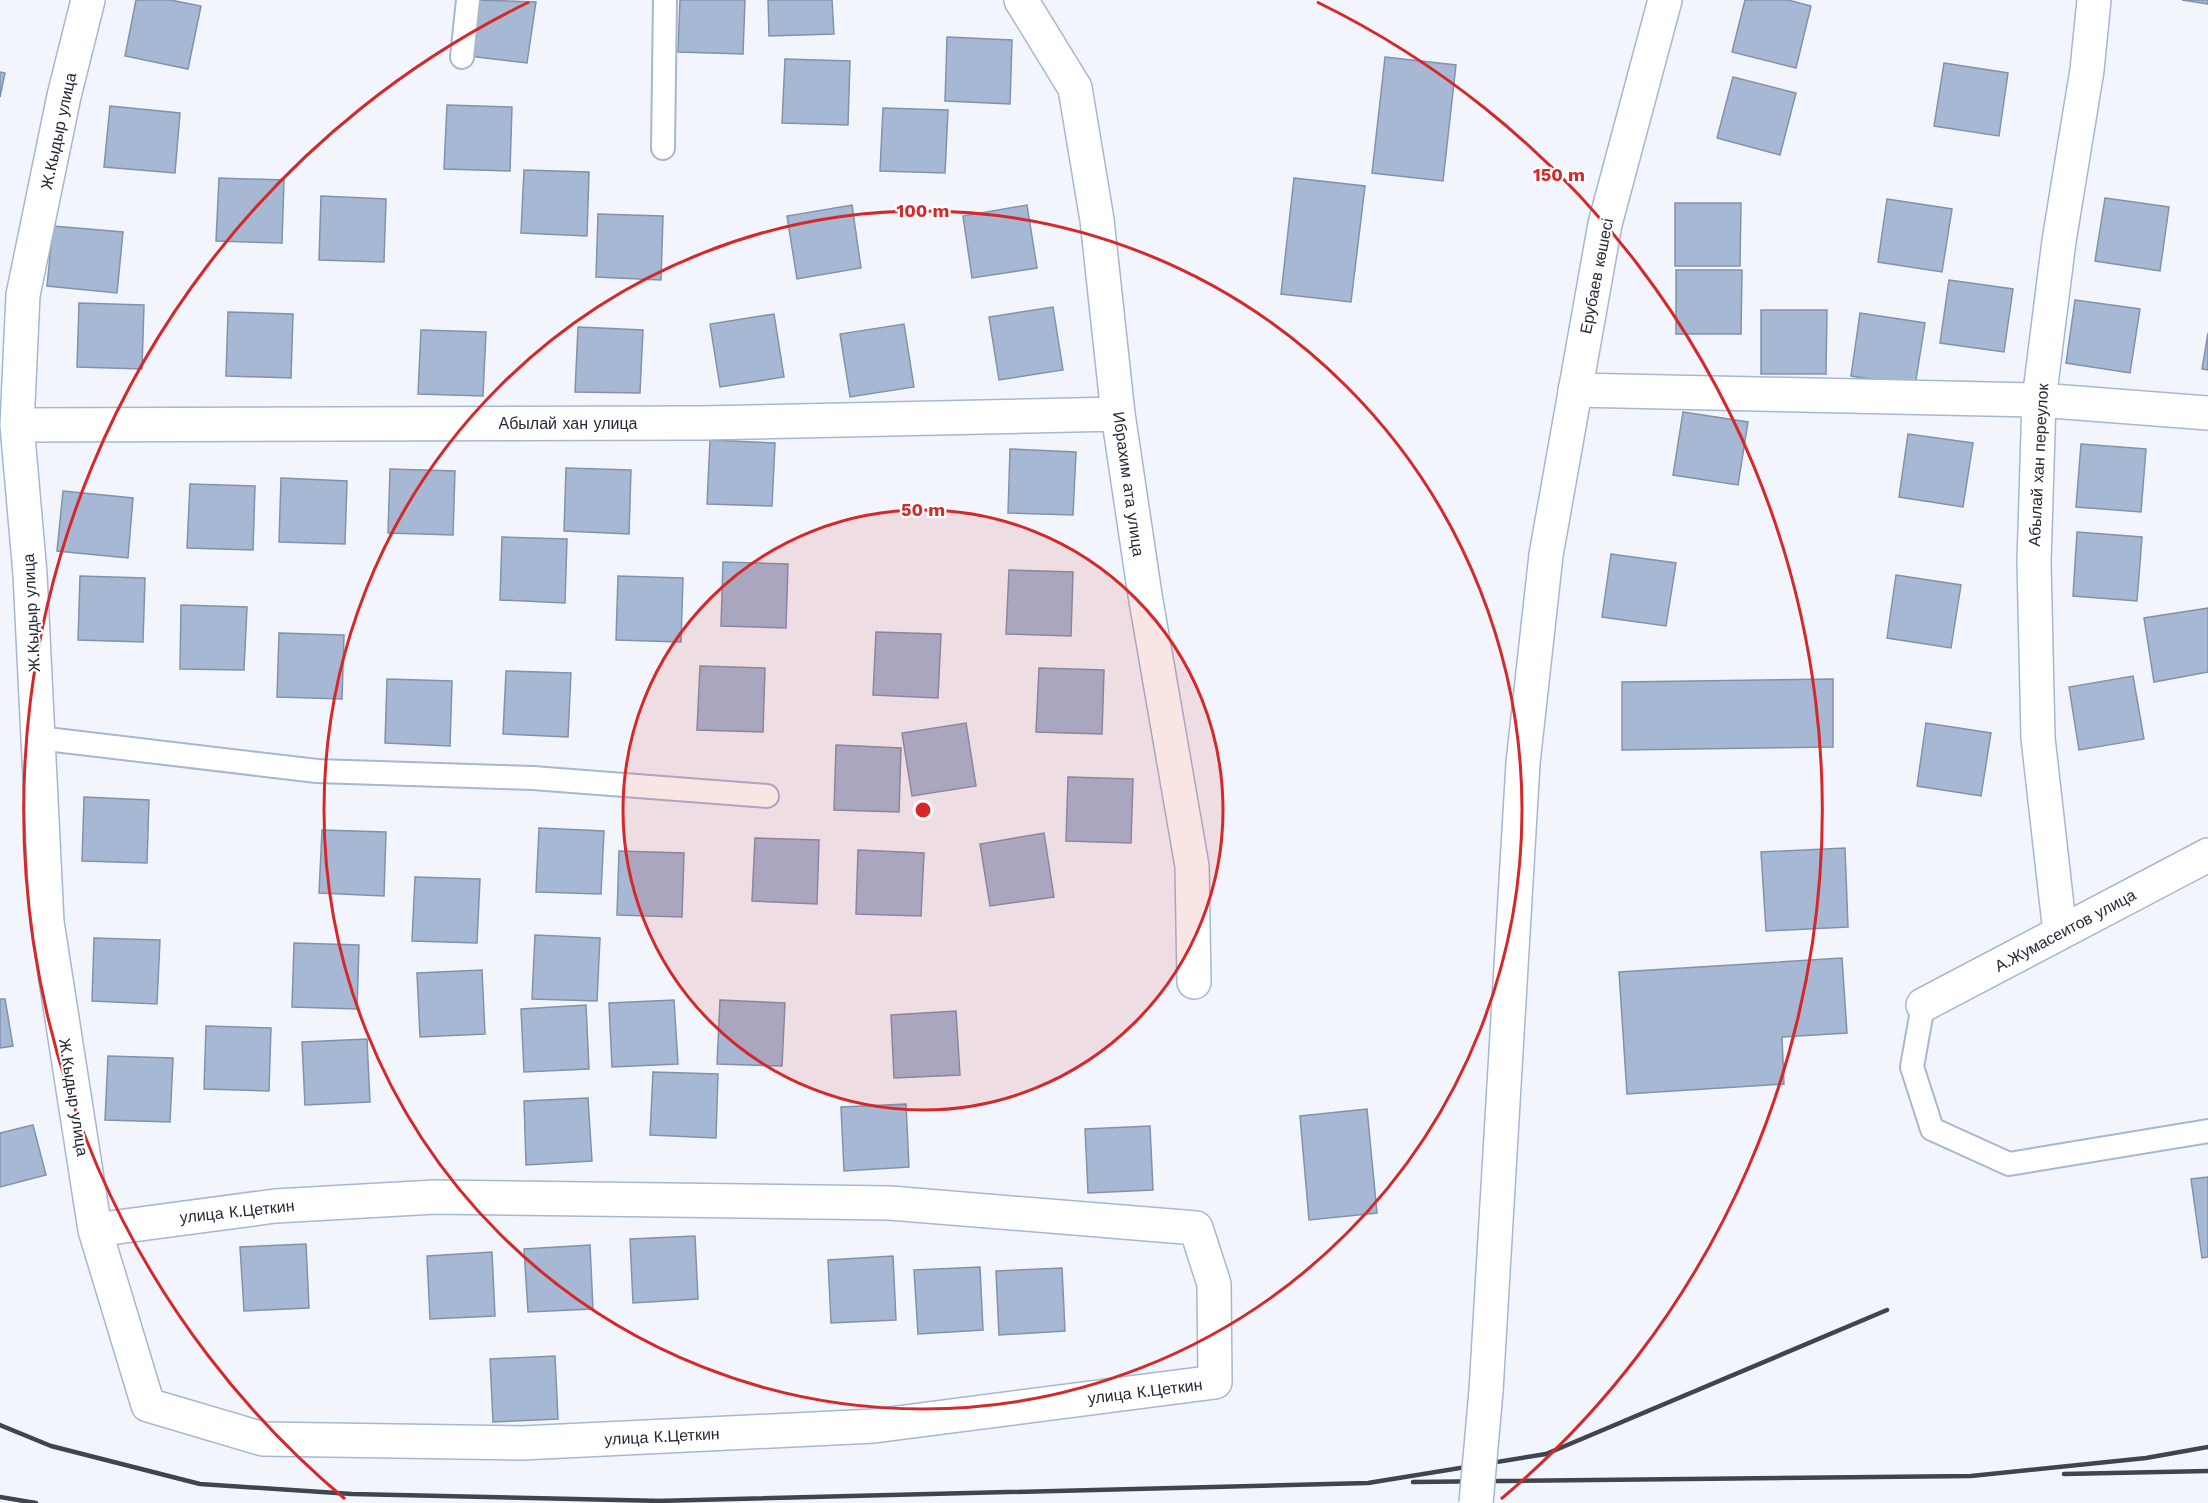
<svg xmlns="http://www.w3.org/2000/svg" width="2208" height="1503" viewBox="0 0 2208 1503" font-family="'Work Sans',sans-serif">
  <style>
    .building { fill: #a6b8d4; stroke: #8192ad; stroke-width: 1.5 }
    .lines { fill: none; stroke-linecap: round; stroke-linejoin: round }
    .lane-casing { stroke: #a5b7d3; stroke-width: 26 }
    .street-casing { stroke: #a5b7d3; stroke-width: 36 }
    .secondary-casing { stroke: #a5b7d3; stroke-width: 36 }
    .lane { stroke: #fff; stroke-width: 22 }
    .street { stroke: #fff; stroke-width: 33 }
    .secondary { stroke: #fff; stroke-width: 33 }
    .rail { stroke: #3f454f; stroke-width: 4.5 }
    .secondary-bridge-casing { stroke: #a5b7d3; stroke-width: 36; stroke-linecap: butt }
    .secondary-bridge { stroke: #fff; stroke-width: 33 }
    .ring { fill: none; stroke: #d62828; stroke-width: 3 }
    .labels { text-anchor: middle; stroke-width: 4.5; stroke-linejoin: round; paint-order: stroke }
    .street-label { font-size: 16px; fill: #232a35; stroke: #fff }
    .centre { fill: #d62828; stroke: #fff; stroke-width: 3 }
    .ring-label { font-size: 18px; text-anchor: middle; font-weight: bold; fill: #d62828; stroke: #fff; stroke-width: 4.5; stroke-linejoin: round; paint-order: stroke }
  </style>
  <rect width="100%" height="100%" fill="#f2f6fc"/>
  <path class="building" d="M 136,0 L 170,0 L 201,6 L 188,69 L 125,56 Z
    M 477,0 L 536,2 L 527,63 L 469,56 Z
    M 680,0 L 745,0 L 743,54 L 678,52 Z
    M 768,0 L 832,0 L 834,34 L 769,36 Z
    M 1745,0 L 1788,0 L 1811,6 L 1796,68 L 1732,52 Z
    M 2182,0 L 2208,0 L 2208,4 Z
    M 947,37 L 1012,40 L 1010,104 L 945,101 Z
    M 1385,57 L 1456,65 L 1443,181 L 1372,173 Z
    M 785,59 L 850,61 L 848,125 L 782,123 Z
    M 1944,63 L 2008,73 L 1999,136 L 1934,126 Z
    M 0,72 L 5,73 L 0,97 Z
    M 1733,77 L 1796,93 L 1780,155 L 1717,138 Z
    M 447,105 L 512,107 L 510,171 L 444,169 Z
    M 110,106 L 180,113 L 175,173 L 104,167 Z
    M 883,108 L 948,110 L 945,173 L 880,171 Z
    M 524,170 L 589,172 L 587,236 L 521,233 Z
    M 219,178 L 284,180 L 282,243 L 216,241 Z
    M 1294,178 L 1365,186 L 1351,302 L 1281,294 Z
    M 321,196 L 386,199 L 384,262 L 319,260 Z
    M 2105,198 L 2169,207 L 2160,271 L 2095,261 Z
    M 1887,199 L 1952,209 L 1942,272 L 1878,262 Z
    M 1675,203 L 1741,203 L 1740,266 L 1675,266 Z
    M 852,205 L 861,268 L 797,279 L 787,216 Z
    M 1027,205 L 1037,268 L 972,278 L 963,216 Z
    M 598,214 L 663,216 L 661,280 L 596,277 Z
    M 53,226 L 123,232 L 117,293 L 47,286 Z
    M 1676,270 L 1742,270 L 1741,334 L 1676,334 Z
    M 1949,280 L 2013,289 L 2004,352 L 1940,343 Z
    M 2075,300 L 2140,309 L 2130,373 L 2066,363 Z
    M 79,303 L 144,305 L 142,369 L 77,367 Z
    M 1053,307 L 1063,370 L 999,380 L 989,317 Z
    M 1761,310 L 1827,310 L 1826,374 L 1761,374 Z
    M 228,312 L 293,314 L 291,378 L 226,376 Z
    M 1860,313 L 1925,323 L 1915,386 L 1851,376 Z
    M 774,314 L 784,377 L 720,387 L 710,324 Z
    M 904,324 L 914,387 L 850,397 L 840,334 Z
    M 578,327 L 643,330 L 640,393 L 575,392 Z
    M 421,330 L 486,332 L 483,396 L 418,394 Z
    M 2208,333 L 2208,370 L 2202,369 Z
    M 1683,412 L 1748,422 L 1738,485 L 1673,475 Z
    M 1908,434 L 1973,443 L 1963,507 L 1899,497 Z
    M 710,440 L 775,443 L 772,506 L 707,504 Z
    M 2081,444 L 2146,449 L 2141,512 L 2076,507 Z
    M 1010,449 L 1076,452 L 1073,515 L 1008,513 Z
    M 566,468 L 631,470 L 629,534 L 564,531 Z
    M 390,469 L 455,471 L 453,535 L 388,533 Z
    M 281,478 L 347,481 L 345,544 L 279,542 Z
    M 190,484 L 255,486 L 253,550 L 187,548 Z
    M 63,491 L 133,498 L 128,558 L 57,551 Z
    M 2077,532 L 2142,537 L 2137,601 L 2073,596 Z
    M 502,537 L 567,539 L 565,603 L 500,600 Z
    M 1611,554 L 1676,563 L 1666,626 L 1602,617 Z
    M 723,562 L 788,564 L 786,628 L 721,626 Z
    M 1009,570 L 1073,572 L 1071,636 L 1006,634 Z
    M 1896,575 L 1961,585 L 1951,648 L 1887,638 Z
    M 80,576 L 145,578 L 143,642 L 78,640 Z
    M 618,576 L 683,578 L 681,642 L 616,640 Z
    M 181,605 L 247,607 L 244,670 L 180,669 Z
    M 2208,608 L 2208,672 L 2154,682 L 2144,618 Z
    M 876,632 L 941,634 L 938,698 L 873,695 Z
    M 279,633 L 344,635 L 342,699 L 277,697 Z
    M 700,666 L 765,668 L 763,732 L 697,730 Z
    M 1039,668 L 1104,670 L 1102,734 L 1036,732 Z
    M 506,671 L 571,673 L 568,737 L 503,734 Z
    M 2133,676 L 2144,739 L 2079,750 L 2069,687 Z
    M 387,679 L 452,681 L 450,746 L 385,743 Z
    M 1833,679 L 1833,747 L 1622,750 L 1622,682 Z
    M 966,723 L 976,786 L 912,796 L 902,733 Z
    M 1926,723 L 1991,733 L 1981,796 L 1917,786 Z
    M 836,745 L 901,748 L 899,812 L 834,810 Z
    M 1068,777 L 1133,779 L 1131,843 L 1066,841 Z
    M 84,797 L 149,800 L 147,863 L 82,861 Z
    M 539,828 L 604,831 L 601,894 L 536,892 Z
    M 322,830 L 386,832 L 384,896 L 319,893 Z
    M 1044,833 L 1054,897 L 990,906 L 980,844 Z
    M 755,838 L 819,840 L 817,904 L 752,901 Z
    M 1845,848 L 1848,927 L 1766,931 L 1761,852 Z
    M 858,850 L 924,853 L 921,916 L 856,914 Z
    M 619,851 L 684,853 L 682,917 L 617,915 Z
    M 415,877 L 480,879 L 477,943 L 412,941 Z
    M 535,935 L 600,938 L 597,1001 L 532,999 Z
    M 94,938 L 160,940 L 157,1004 L 92,1001 Z
    M 294,943 L 359,945 L 357,1009 L 292,1007 Z
    M 1842,958 L 1847,1033 L 1782,1037 L 1784,1084 L 1627,1094 L 1619,972 Z
    M 482,970 L 485,1034 L 420,1037 L 417,973 Z
    M 0,999 L 5,999 L 13,1046 L 0,1048 Z
    M 674,1000 L 678,1064 L 612,1067 L 609,1003 Z
    M 720,1000 L 785,1003 L 782,1066 L 717,1064 Z
    M 586,1005 L 589,1069 L 524,1072 L 521,1009 Z
    M 956,1011 L 960,1075 L 894,1078 L 891,1015 Z
    M 206,1026 L 271,1028 L 269,1091 L 204,1089 Z
    M 367,1039 L 370,1102 L 305,1105 L 302,1042 Z
    M 108,1056 L 173,1058 L 170,1122 L 105,1120 Z
    M 653,1072 L 718,1074 L 716,1138 L 650,1135 Z
    M 588,1098 L 592,1161 L 526,1165 L 524,1101 Z
    M 906,1104 L 909,1167 L 844,1171 L 841,1107 Z
    M 1367,1109 L 1377,1213 L 1309,1220 L 1300,1116 Z
    M 33,1125 L 46,1175 L 0,1187 L 0,1133 Z
    M 1150,1126 L 1153,1190 L 1088,1193 L 1085,1129 Z
    M 2208,1177 L 2208,1257 L 2202,1258 L 2191,1179 Z
    M 695,1236 L 698,1299 L 633,1303 L 630,1239 Z
    M 306,1244 L 309,1308 L 244,1311 L 240,1247 Z
    M 590,1245 L 593,1309 L 528,1312 L 524,1249 Z
    M 492,1252 L 495,1316 L 430,1319 L 427,1256 Z
    M 893,1256 L 896,1320 L 831,1323 L 828,1260 Z
    M 980,1267 L 983,1330 L 918,1334 L 914,1270 Z
    M 1062,1268 L 1065,1331 L 999,1335 L 996,1271 Z
    M 555,1356 L 558,1419 L 493,1422 L 490,1359 Z"/>
  <g class="lines">
    <defs>
      <path id="lane" d="M 462,57 L 468,0
        M 663,148 L 665,0
        M 38,738 L 317,771 L 533,778 L 767,796
        M 1923,1005 L 1912,1067 L 1932,1129 L 2009,1164 L 2208,1131"/>
      <path id="street" d="M 88,0 L 64,96 L 23,295 L 17,425 L 30,574 L 47,922 L 95,1230 L 148,1405 L 263,1439 L 522,1443 L 874,1426 L 1215,1382 L 1214,1284 L 1196,1228 L 890,1203 L 435,1197 L 275,1206 L 95,1230
        M 1021,0 L 1075,88 L 1097,220 L 1118,414 L 1145,595 L 1192,866 L 1194,982
        M 1575,390 L 2039,400 L 2208,413
        M 17,425 L 702,423 L 1118,414
        M 2060,933 L 2038,738 L 2034,562 L 2039,400 L 2059,241 L 2087,70 L 2094,0
        M 1923,1005 L 2208,855"/>
      <path id="secondary" d="M 1486,1391 L 1523,763 L 1546,555 L 1605,224 L 1665,0"/>
    </defs>
    <use href="#lane" class="lane-casing"/>
    <use href="#street" class="street-casing"/>
    <use href="#secondary" class="secondary-casing"/>
    <use href="#lane" class="lane"/>
    <use href="#street" class="street"/>
    <use href="#secondary" class="secondary"/>
    <path class="rail" d="M 0,1425 L 51,1446 L 200,1484 L 352,1494 L 663,1501
      M 2064,1474 L 2208,1471
      M 1413,1482 L 1971,1476 L 2146,1458 L 2208,1447
      M 0,1497 L 36,1503
      M 656,1501 L 1368,1483 L 1546,1454 L 1887,1310"/>
    <defs>
      <path id="secondary-bridge" d="M 1476,1503 L 1486,1391"/>
    </defs>
    <use href="#secondary-bridge" class="secondary-bridge-casing"/>
    <use href="#secondary-bridge" class="secondary-bridge"/>
  </g>
  <circle cx="923" cy="810" r="300" fill="#d62828" fill-opacity=".12"/>
  <g class="ring">
    <circle cx="923" cy="810" r="300"/>
    <circle cx="923" cy="810" r="599"/>
    <path d="M345 1499A899 899 0 0 1 529 2M1317 2A899 899 0 0 1 1501 1499"/>
  </g>
  <g class="labels">
    <g class="street-label">
      <text transform="translate(58 131) rotate(-78)" y="6">Ж.Кыдыр улица</text>
      <text transform="translate(1596 276) rotate(-79)" y="6">Ерубаев көшесі</text>
      <text x="568" y="429">Абылай хан улица</text>
      <text transform="translate(2038 465) rotate(-87)" y="6">Абылай хан переулок</text>
      <text transform="translate(1129 484) rotate(82)" y="6">Ибрахим ата улица</text>
      <text transform="translate(31 613) rotate(-93)" y="6">Ж.Кыдыр улица</text>
      <text transform="translate(2065 930) rotate(-28)" y="6">А.Жумасеитов улица</text>
      <text transform="translate(74 1097) rotate(81)" y="6">Ж.Кыдыр улица</text>
      <text transform="translate(237 1211) rotate(-6)" y="6">улица К.Цеткин</text>
      <text transform="translate(1145 1391) rotate(-7)" y="6">улица К.Цеткин</text>
      <text transform="translate(662 1436) rotate(-3)" y="6">улица К.Цеткин</text>
    </g>
  </g>
  <circle cx="923" cy="810" r="9" class="centre"/>
  <g class="ring-label">
    <text x="1559" y="181">150 m</text>
    <text x="923" y="217">100 m</text>
    <text x="923" y="516">50 m</text>
  </g>
</svg>
